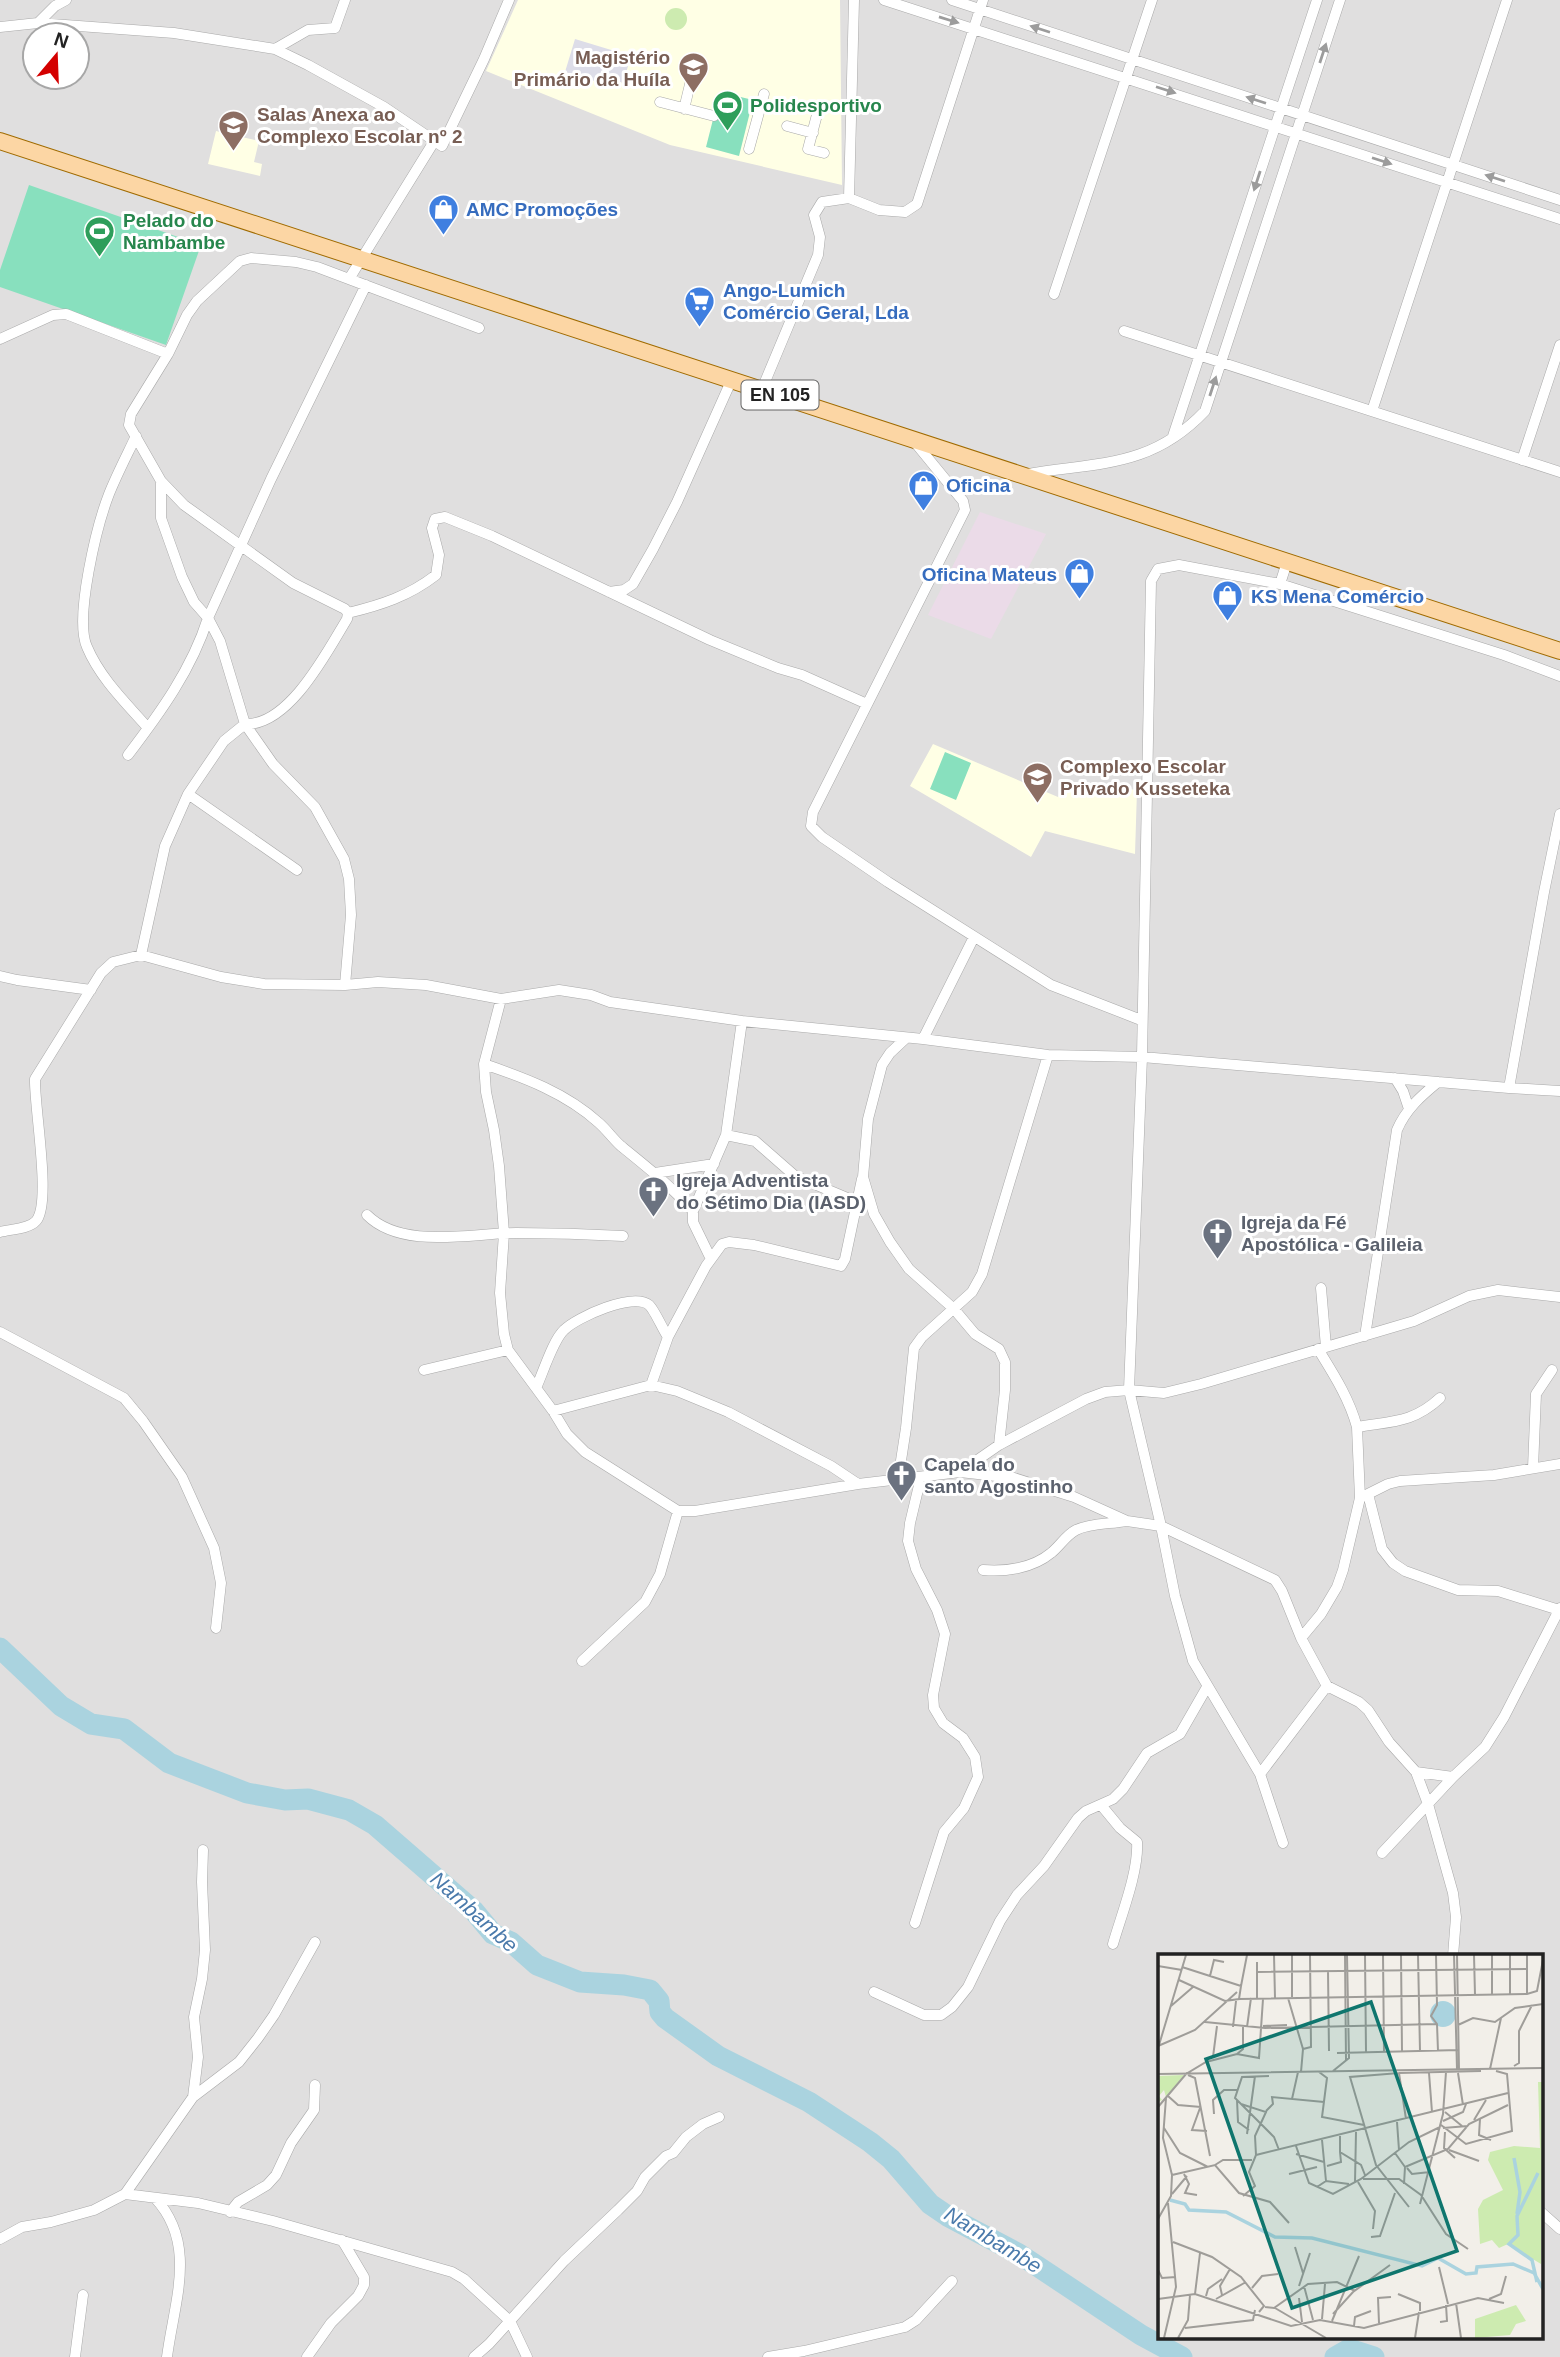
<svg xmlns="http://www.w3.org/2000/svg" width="1560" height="2357" viewBox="0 0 1560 2357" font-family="Arial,sans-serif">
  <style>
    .residential { fill: #e0dfdf; fill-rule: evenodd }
    .industrial { fill: #ebdbe8 }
    .education { fill: #ffffe5 }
    .grass { fill: #cdebb0 }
    .pitch { fill: #88e0be }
    .plaza { fill: #dddde8 }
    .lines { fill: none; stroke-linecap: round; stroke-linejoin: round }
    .river { stroke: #aad3df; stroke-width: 21 }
    .street-casing { stroke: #a9a9a9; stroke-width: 11 }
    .primary-casing { stroke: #a06b00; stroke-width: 18 }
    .street { stroke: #fff; stroke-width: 10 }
    .primary { stroke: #fcd6a4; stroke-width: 16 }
    .oneway { fill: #9c9c9c }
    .labels { text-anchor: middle; stroke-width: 6; stroke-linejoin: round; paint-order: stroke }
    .shield { fill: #fff; stroke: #646464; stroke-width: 2 }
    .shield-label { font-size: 18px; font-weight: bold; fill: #222 }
    .education-label { font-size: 19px; font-weight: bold; fill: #785e54; stroke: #fff; text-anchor: start }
    .leisure-label { font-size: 19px; font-weight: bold; fill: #27864d; stroke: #fff; text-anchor: start }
    .shop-label { font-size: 19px; font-weight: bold; fill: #366cbe; stroke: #fff; text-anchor: start }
    .worship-label { font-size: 19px; font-weight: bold; fill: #5b616d; stroke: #fff; text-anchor: start }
    .water-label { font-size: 21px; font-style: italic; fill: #4a7aab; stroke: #fff }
    .inset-river { fill: none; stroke: #aad3df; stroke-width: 3.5 }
    .inset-road { fill: none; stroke: #9f9d99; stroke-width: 2 }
    .view { fill: #0f766e; fill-opacity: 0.15; stroke: #0f766e; stroke-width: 3.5 }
    .inset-edge { fill: none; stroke: #222; stroke-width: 3.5 }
  </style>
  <rect width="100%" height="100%" fill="#f2efe9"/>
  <path class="residential" d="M 0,0 L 1560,0 L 1560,2357 L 0,2357 ZM 35,35 L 77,35 L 77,77 L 35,77 ZM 1159,1956 L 1541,1956 L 1541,2338 L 1159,2338 Z"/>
  <path class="industrial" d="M 980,512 L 1046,534 L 991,639 L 928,615 Z"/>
  <path class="education" d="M 518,0 L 840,0 L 842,185 L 670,145 L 486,71 Z
    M 216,131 L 259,141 L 254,162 L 262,164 L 260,176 L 208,164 Z
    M 933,744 L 1058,797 L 1064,781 L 1137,790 L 1135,854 L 1045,831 L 1031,857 L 910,786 Z"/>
  <path class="grass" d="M665 19a11 11 0 1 1 22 0a11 11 0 1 1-22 0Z"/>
  <path class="pitch" d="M 720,92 L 753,100 L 739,156 L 706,147 Z
    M 29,185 L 201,245 L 166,345 L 0,287 L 0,270 Z
    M 945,752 L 971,763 L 956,800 L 930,789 Z"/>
  <path class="plaza" d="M 575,39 L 631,56 L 623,83 L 596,75 L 594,81 L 565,72 Z"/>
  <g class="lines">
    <path class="river" d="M 0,1648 L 61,1706 L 91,1724 L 124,1729 L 169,1763 L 247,1793 L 285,1800 L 308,1799 L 349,1810 L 375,1825 L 474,1911 L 493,1934 L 511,1942 L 537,1965 L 580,1982 L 624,1985 L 650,1990 L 659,2001 L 660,2012 L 665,2018 L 718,2056 L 809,2102 L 870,2142 L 891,2159 L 930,2204 L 949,2217 L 1019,2254 L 1141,2335 L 1182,2357
      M 1335,2357 L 1349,2349 L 1374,2357"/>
    <defs>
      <path id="street" d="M 884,0 L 1560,219
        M 952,0 L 1560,200
        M 38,23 L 55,6 L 66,0
        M 0,27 L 38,23 L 174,33 L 275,49 L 308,65 L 384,107 L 442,146 L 484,59 L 509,0
        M 275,49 L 308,30 L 335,28 L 345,0
        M 660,102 L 714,116
        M 819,107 L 808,149 L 824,153
        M 684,109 L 692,76
        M 787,126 L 813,133
        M 749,149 L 764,94
        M 849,198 L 854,0
        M 349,279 L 435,140
        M 1054,294 L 1152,0
        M 1124,331 L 1560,472
        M 0,339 L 53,315 L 66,314 L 168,354
        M 762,389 L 818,255 L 820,237 L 814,215 L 822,202 L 849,198 L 879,210 L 905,212 L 917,204 L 983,0
        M 1372,411 L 1507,0
        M 136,436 C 127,455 117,474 109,494 C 97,525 74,618 87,647 C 100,678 126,703 148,728
        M 1173,436 L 1317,0
        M 913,440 L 963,501 L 965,510 L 813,812 L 811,826 L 822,837 L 888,882 L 1051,985 L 1141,1020
        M 1522,460 L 1560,345
        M 1028,474 C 1098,462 1151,468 1205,411 L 1340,0
        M 161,481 L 161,518 L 182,577 L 194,602 L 208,618 L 220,641 L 245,724 L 273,764 L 315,807 L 344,859 L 349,879 L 351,915 L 345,985
        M 1280,584 L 1287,562
        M 609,592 L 624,590 L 633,584 L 653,549 L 677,502 L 732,379
        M 348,613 C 381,605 409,596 436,575 L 439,555 L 432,528 L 435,519 L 445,517 L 492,536 L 710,640 L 778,668 L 802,675 L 867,704
        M 128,755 C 160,713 192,669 208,618 L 271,479 L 366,285
        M 188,794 L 297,870
        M 141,955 L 165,846 L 188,794 L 224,741 L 245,724 C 289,726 327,652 347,619 L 348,613 L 345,609 L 293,583 L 184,505 L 161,481 L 129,425 L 131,414 L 168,354 L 187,315 L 197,301 L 240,261 L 251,258 L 296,262 L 317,267 L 479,328
        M 0,976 L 17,980 L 91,990
        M 501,999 L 484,1064 L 486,1092 L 494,1130 L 499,1166 L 504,1233 L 500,1293 L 504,1334 L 508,1350 L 553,1411 L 567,1434 L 585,1452 L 678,1511 L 695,1511 L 858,1484 L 960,1472 L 999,1445 L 1086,1399 L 1105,1392 L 1129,1390 L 1164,1393 L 1201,1384 L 1414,1321 L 1469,1296 L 1498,1290 L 1560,1297
        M 905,1039 L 890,1053 L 882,1065 L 868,1119 L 863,1177 L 874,1214 L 890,1242 L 909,1269 L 954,1309 L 975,1334 L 999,1349 L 1005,1362 L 1005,1390 L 999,1445
        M 923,1039 L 974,937
        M 484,1064 C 525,1078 566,1093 599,1123 C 607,1130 613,1139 621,1146 C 647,1167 671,1186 693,1211
        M 1395,1078 L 1403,1091 L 1409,1109
        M 1509,1088 L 1544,892 L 1560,814
        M 726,1135 L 755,1141 L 795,1176 L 857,1202
        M 655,1173 L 714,1164
        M 367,1215 C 402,1250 471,1233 516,1233 C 552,1233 587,1234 623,1236
        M 0,1232 C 11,1229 29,1229 36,1221 C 52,1203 34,1107 35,1079 L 101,973 L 113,962 L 141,955 L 221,977 L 264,984 L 345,985 L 378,982 L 426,985 L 501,999 L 559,990 L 591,995 L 610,1002 L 742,1021 L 923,1039 L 1048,1055 L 1142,1057 L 1509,1088 L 1560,1091
        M 711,1259 L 693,1222 L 693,1211 L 726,1135 L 742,1021
        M 1321,1288 L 1326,1347
        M 0,1332 L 124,1398 L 143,1421 L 182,1477 L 214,1548 L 221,1583 L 216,1628
        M 1365,1336 L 1397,1130 C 1406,1109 1421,1096 1438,1082
        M 424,1370 L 508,1350
        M 651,1385 L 668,1337 L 706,1266 L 722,1244 L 729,1242 L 754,1245 L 841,1266 L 845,1259 L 862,1179
        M 536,1388 C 543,1373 553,1340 564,1330 C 577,1317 633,1292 649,1305 C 654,1309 663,1330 668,1337
        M 553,1411 L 651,1385 L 677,1391 L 728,1412 L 831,1466 L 858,1484
        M 1357,1427 C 1392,1421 1413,1423 1440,1398
        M 1533,1468 L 1536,1394 L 1552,1370
        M 960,1472 L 1014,1478 L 1074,1497 L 1127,1521 L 1161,1526 L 1275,1580 L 1282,1591 L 1301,1638 L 1327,1686 L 1359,1702 L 1368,1710 L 1389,1742 L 1416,1772 L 1428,1804 L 1453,1893 L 1456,1917 L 1453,1956
        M 898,1480 L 906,1428 L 914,1348 L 922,1337 L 972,1292 L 982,1274 L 1048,1055
        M 1368,1494 L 1382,1549 L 1393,1563 L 1405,1571 L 1458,1590 L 1498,1591 L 1559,1610
        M 1364,1496 L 1388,1484 L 1400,1481 L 1494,1475 L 1560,1464
        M 983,1570 C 1006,1572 1033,1568 1051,1553 C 1060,1546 1066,1535 1076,1530 C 1090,1523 1110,1524 1126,1521
        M 1301,1638 L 1321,1614 L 1337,1587 L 1343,1570 L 1360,1498 L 1357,1427 C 1349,1398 1334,1375 1318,1349
        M 582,1661 L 645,1602 L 660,1574 L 678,1511
        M 1416,1772 L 1453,1777
        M 1260,1774 L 1327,1686
        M 1101,1805 L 1120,1828 L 1137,1842 C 1139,1871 1121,1916 1113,1944
        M 1283,1843 L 1260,1774 L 1193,1661 L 1175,1596 L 1161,1526 L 1129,1390 L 1142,1057 L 1151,581 L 1158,569 L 1179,565 L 1280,584 L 1504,655 L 1560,676
        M 1382,1853 L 1453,1777 L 1485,1747 L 1504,1717 L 1560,1608
        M 915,1923 L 944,1832 L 964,1808 L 978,1777 L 975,1757 L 963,1738 L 943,1723 L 934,1708 L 933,1695 L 945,1634 L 937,1610 L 916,1569 L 908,1541 L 910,1523 L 921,1477
        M 874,1992 L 924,2015 L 941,2015 L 952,2007 L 968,1987 L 1000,1921 L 1017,1895 L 1044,1866 L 1078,1818 L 1086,1811 L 1113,1799 L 1123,1789 L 1147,1753 L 1180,1734 L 1207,1687
        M 193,2097 L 198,2057 L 194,2017 L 202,1979 L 205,1950 L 202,1882 L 203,1850
        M 125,2194 L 198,2203 L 273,2221 L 452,2272 L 464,2279 L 510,2321 L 527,2357
        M 155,2198 C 198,2244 174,2302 167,2357
        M 230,2212 L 238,2202 L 267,2185 L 276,2175 L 291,2143 L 314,2110 L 315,2085
        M 1541,2212 L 1560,2229
        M 0,2239 L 22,2227 L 51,2222 L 94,2210 L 125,2194 L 193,2097 L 239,2062 L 258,2038 L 274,2015 L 315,1942
        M 75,2357 L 83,2295
        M 307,2357 L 331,2323 L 358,2296 L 364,2285 L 364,2277 L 342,2240
        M 474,2357 L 489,2344 L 564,2261 L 618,2210 L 637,2191 L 645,2177 L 666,2156 L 673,2153 L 686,2137 L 703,2124 L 719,2117
        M 768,2357 L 804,2351 L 905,2327 L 916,2320 L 952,2281"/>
      <path id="primary" d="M 0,141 L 1560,651"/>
    </defs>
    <use href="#street" class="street-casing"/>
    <use href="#primary" class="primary-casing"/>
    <use href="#street" class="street"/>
    <use href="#primary" class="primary"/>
  </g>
  <defs><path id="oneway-solid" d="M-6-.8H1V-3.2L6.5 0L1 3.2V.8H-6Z" transform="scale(1.75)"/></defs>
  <g class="oneway">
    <use href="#oneway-solid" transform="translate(949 20) rotate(17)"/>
    <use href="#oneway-solid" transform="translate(1040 29) rotate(-162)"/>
    <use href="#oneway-solid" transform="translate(1323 53) rotate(-72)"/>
    <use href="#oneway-solid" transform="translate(1166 90) rotate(18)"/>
    <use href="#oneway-solid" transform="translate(1256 100) rotate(-162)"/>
    <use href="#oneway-solid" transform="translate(1382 161) rotate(18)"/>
    <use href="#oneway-solid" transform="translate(1495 178) rotate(-162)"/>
    <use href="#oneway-solid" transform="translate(1257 181) rotate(108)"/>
    <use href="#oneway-solid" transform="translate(1213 386) rotate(-72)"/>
  </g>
  <defs>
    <symbol id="school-pin" viewBox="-11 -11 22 30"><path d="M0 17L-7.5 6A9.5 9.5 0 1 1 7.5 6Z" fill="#8d6e63" stroke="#fff"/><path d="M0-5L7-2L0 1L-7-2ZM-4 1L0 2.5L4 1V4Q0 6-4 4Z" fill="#fff"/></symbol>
    <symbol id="stadium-pin" viewBox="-11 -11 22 30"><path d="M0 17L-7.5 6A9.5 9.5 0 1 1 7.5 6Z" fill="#2e9e5b" stroke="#fff"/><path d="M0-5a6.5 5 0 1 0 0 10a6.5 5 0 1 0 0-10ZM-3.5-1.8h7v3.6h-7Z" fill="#fff"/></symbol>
    <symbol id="shop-pin" viewBox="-11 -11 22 30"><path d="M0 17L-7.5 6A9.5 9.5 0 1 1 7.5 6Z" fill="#3f7fe0" stroke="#fff"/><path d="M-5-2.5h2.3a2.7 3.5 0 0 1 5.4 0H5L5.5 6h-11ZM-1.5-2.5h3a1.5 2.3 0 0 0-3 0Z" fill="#fff"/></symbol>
    <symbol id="supermarket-pin" viewBox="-11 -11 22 30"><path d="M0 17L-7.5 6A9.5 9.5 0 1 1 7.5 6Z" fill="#3f7fe0" stroke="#fff"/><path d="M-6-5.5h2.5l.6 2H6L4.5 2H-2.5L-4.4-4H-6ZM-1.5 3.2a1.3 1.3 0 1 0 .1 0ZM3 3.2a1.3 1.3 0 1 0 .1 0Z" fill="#fff"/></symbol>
    <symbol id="church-pin" viewBox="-11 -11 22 30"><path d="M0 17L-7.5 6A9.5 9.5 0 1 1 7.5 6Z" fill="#6b7280" stroke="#fff"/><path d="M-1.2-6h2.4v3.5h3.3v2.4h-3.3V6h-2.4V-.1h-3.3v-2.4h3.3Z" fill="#fff"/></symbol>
  </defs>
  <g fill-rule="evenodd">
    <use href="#school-pin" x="676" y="50" width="35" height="47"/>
    <use href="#stadium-pin" x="710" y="88" width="35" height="47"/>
    <use href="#school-pin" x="216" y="108" width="35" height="47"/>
    <use href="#shop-pin" x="426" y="192" width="35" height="47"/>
    <use href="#stadium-pin" x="82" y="214" width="35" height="47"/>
    <use href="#supermarket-pin" x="682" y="284" width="35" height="47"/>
    <use href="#shop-pin" x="906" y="468" width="35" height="47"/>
    <use href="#shop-pin" x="1062" y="556" width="35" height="47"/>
    <use href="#shop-pin" x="1210" y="578" width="35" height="47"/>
    <use href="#school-pin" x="1020" y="760" width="35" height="47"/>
    <use href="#church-pin" x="636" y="1174" width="35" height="47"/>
    <use href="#church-pin" x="1200" y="1216" width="35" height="47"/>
    <use href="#church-pin" x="884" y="1458" width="35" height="47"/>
  </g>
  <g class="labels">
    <rect class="shield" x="741.5" y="380.5" width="77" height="29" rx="5"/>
    <g class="shield-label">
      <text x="780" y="401">EN 105</text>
    </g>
    <g class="education-label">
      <text x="670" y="64" text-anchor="end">Magistério<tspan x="670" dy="22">Primário da Huíla</tspan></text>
      <text x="257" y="121">Salas Anexa ao<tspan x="257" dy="22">Complexo Escolar nº 2</tspan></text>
      <text x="1060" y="773">Complexo Escolar<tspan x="1060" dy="22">Privado Kusseteka</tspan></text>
    </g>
    <g class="leisure-label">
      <text x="750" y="112">Polidesportivo</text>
      <text x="123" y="227">Pelado do<tspan x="123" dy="22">Nambambe</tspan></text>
    </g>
    <g class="shop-label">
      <text x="466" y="216">AMC Promoções</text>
      <text x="723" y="297">Ango-Lumich<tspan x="723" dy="22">Comércio Geral, Lda</tspan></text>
      <text x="946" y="492">Oficina</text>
      <text x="1057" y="581" text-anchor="end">Oficina Mateus</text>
      <text x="1251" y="603">KS Mena Comércio</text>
    </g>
    <g class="worship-label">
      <text x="676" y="1187">Igreja Adventista<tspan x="676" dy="22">do Sétimo Dia (IASD)</tspan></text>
      <text x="1241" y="1229">Igreja da Fé<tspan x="1241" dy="22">Apostólica - Galileia</tspan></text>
      <text x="924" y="1471">Capela do<tspan x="924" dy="22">santo Agostinho</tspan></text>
    </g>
    <g class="water-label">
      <text transform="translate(474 1912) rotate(42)" y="7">Nambambe</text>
      <text transform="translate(993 2240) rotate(31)" y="7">Nambambe</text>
    </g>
  </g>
  <g transform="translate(1158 1954)">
    <rect width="385" height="385" fill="#f2efe9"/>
    <path d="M 26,121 L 8,143 L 6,136 L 1,142 L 4,146 L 0,148 L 0,122 ZM 380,128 L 385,128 L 383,310 L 350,290 L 341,294 L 334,286 L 322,290 L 320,255 L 325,246 L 345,236 L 330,206 L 332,198 L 356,192 L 382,194 ZM 358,351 L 368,367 L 358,370 L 352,381 L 317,384 L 317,365 Z" fill="#cdebb0"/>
    <path d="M272 60a13 13 0 1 1 26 0a13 13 0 1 1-26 0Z" fill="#aad3df"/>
    <path class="inset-river" d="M 356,204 L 362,238 L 359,260M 12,246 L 27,250 L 31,256 L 68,258 L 117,283 L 154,284 L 264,312 L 280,304 L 308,320 L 318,319 L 319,313 L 355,310 L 376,319 L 385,335M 379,328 L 374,306 L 351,290 L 360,281 L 359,262 L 380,219"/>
    <path class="inset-road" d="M 116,1 L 117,44M 134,1 L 134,43M 187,1 L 188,106M 207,1 L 208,98M 225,1 L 226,98M 243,1 L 244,97M 260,1 L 262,97M 278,1 L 279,51 L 273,62 L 279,70 L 280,97M 296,1 L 299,115M 299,1 L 301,116M 316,1 L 317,41M 334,1 L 334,41M 352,1 L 352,40M 369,1 L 369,40M 99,8 L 99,44M 0,12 L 24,16M 170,17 L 171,97M 99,18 L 369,15M 52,22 L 56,6 L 66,8M 21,26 L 67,47 L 81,45 L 83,32 L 24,13M 83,32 L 89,1M 130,44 L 145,95 L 143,118M 81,45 L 369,40 L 379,37 L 385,6M 13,52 L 35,33M 47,68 L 107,74 L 279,70M 300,71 L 315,64 L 337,68 L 357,54 L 385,50M 105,72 L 129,71M 75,73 L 78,47M 89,73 L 93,44M 1,91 L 28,1M 0,92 L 37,76 L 79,38M 145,95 L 153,93 L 152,1M 179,99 L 301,96M 79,100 L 85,95 L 85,73M 55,103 L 59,72M 356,112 L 361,109 L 361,77 L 374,51M 332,115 L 343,64M 175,117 L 191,104 L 189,1M 161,118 L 169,124 L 164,163 L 206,171M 241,119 L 323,117M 271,119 L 274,158M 300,119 L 305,151M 0,120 L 385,114M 30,121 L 37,124 L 52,202M 111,122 L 84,123 L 77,144 L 116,183 L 121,196M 10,142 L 20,151 L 43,153M 134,145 L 140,118M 79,146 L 80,168 L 91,176M 83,150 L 108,158 L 97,182 L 98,201 L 91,218 L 97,232 L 85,242M 0,153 L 28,120 L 48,108 L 79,100 L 101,104 L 105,45M 42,154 L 34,176 L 49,177M 108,157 L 115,150 L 114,143 L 166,148M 287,158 L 304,172M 56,160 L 55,146 L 66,136 L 79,136M 248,165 L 241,119 L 192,123 L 218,211 L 251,253M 322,165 L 321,181 L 333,186M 316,166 L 328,146M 285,167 L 305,158 L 308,150M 239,168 L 241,196M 283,171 L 308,190 L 354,177 L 349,120 L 338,117M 6,174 L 22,199 L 50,213M 285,174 L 310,172M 287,178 L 286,194 L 297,204M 89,180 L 97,122M 182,182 L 182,198 L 203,211 L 207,221M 164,186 L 168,227M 138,192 L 151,229 L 175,240 L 203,225 L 251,188 L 282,173M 291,196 L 321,207M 237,199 L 247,213 L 246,230M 138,200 L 166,208M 98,201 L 350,139M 57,211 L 65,206 L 94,206M 169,212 L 183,208 L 182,198M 247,213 L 290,195 L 311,170 L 350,151M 249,214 L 254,220 L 272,218M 26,220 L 31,230 L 27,239 L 39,241M 131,220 L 159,213M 14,221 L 57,211 L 81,239 L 112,248 L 131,269M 205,225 L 241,225 L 263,241 L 288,280 L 310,295M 197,228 L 198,178M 200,228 L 217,257 L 215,275M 159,233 L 168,227 L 191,230M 14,240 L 29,222M 262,250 L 285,160 L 288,118M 0,265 L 13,242 L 14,221 L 5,184 L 8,144M 213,283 L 222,282 L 237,239M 15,288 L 54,303 L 83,323 L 106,352 L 101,358M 137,293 L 145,319M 281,313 L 290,350M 0,316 L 4,324 L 18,323M 141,332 L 152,299M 146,332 L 155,366M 94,334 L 104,322 L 120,320M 37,340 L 42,299M 240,340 L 262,349 L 262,357M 64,341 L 62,332 L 72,315M 48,342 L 50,335 L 64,325M 141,344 L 144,368M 0,345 L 37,340 L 133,372 L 162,366 L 206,374 L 320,344 L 346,349M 58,345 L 88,328M 331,345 L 343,340 L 348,322M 298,349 L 303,384M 107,353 L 116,354 L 150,330 L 179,328 L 197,337M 117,354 L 168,384M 175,360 L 195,338 L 232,311M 164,365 L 167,330M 174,367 L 201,302M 282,368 L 289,367 L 288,351M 221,369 L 220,344 L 233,343M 196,372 L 197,363 L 213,357M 27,374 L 95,366 L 97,356M 6,384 L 18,333 L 10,249M 20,384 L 30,366 L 32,341M 257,384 L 261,358"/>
    <path class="view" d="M 213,48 L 299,297 L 134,354 L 48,105 Z"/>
    <rect width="385" height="385" class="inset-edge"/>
  </g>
  <g transform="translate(56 56) rotate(19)"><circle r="33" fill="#ffffff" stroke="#a7a7a7" stroke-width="2"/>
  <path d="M0-5L12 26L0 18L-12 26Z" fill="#d40000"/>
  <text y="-10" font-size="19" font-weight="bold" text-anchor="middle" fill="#222222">N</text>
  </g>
</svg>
